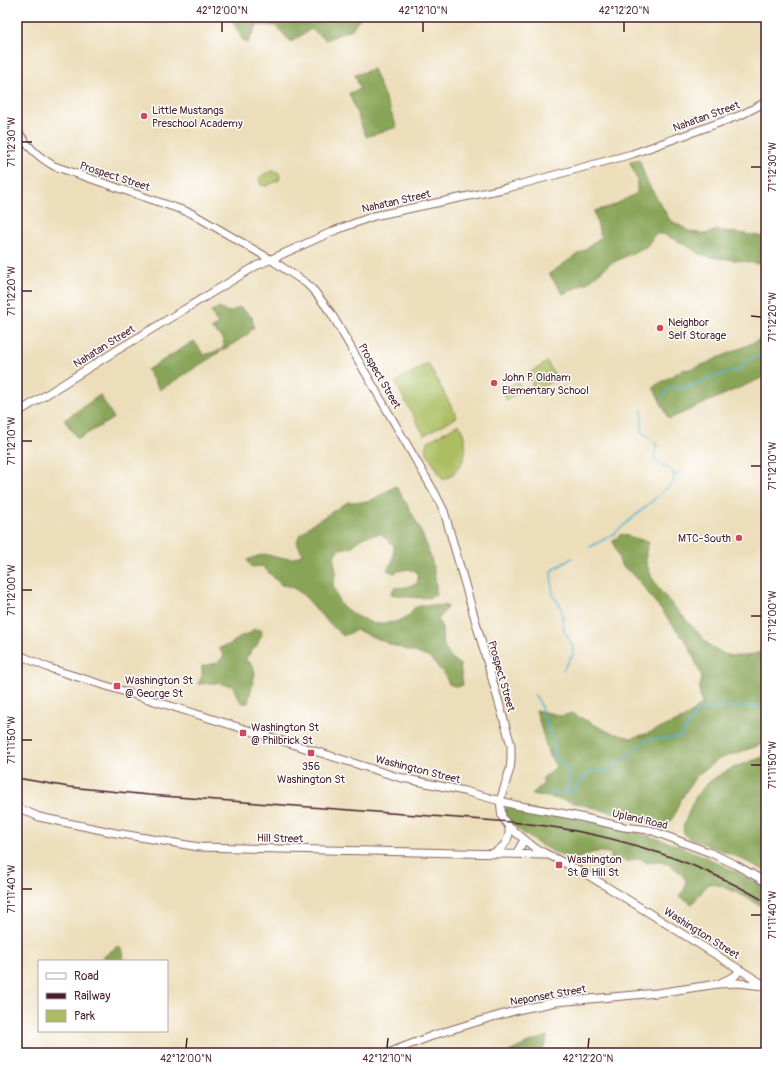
<svg xmlns="http://www.w3.org/2000/svg" width="783" height="1070" viewBox="0 0 783 1070" font-family="Pangolin,sans-serif">
  <style>
    .green { fill: #abbd61; stroke: #7a6e46 }
    .forest { fill: #88a457; stroke: #696241 }
    .lines { fill: none; stroke-linecap: round; stroke-linejoin: round }
    .stream { stroke: #55b2d3; stroke-width: 1.5 }
    .secondary-casing { stroke: #83625d; stroke-width: 9 }
    .secondary { stroke: #fff; stroke-width: 7 }
    .rail { stroke: #4a1f2b; stroke-width: 1.5 }
    .ticks { fill: none; stroke: #4a1f2b; stroke-width: 1.5 }
    .poi-dot { fill: #d1495b; stroke: #fff; stroke-width: 1.5 }
    .labels { text-anchor: middle; stroke-width: 3; stroke-linejoin: round; paint-order: stroke }
    .poi-label { font-size: 11px; fill: #4a1f2b; stroke: #fff; text-anchor: start }
    .street-label { font-size: 11px; fill: #4a1f2b; stroke: #fff }
    .neatline { fill: none; stroke: #4a1f2b; stroke-width: 1.5 }
    .ticks-label { font-size: 10px; text-anchor: middle; fill: #4a1f2b }
  </style>
  <rect width="100%" height="100%" fill="#fff"/>
  <filter id="ink" filterUnits="userSpaceOnUse"><feTurbulence type="fractalNoise" baseFrequency=".025" numOctaves="2"/><feDisplacementMap in="SourceGraphic" scale="8" xChannelSelector="R" yChannelSelector="G"/><feConvolveMatrix kernelMatrix="1 2 1 2 8 2 1 2 1" color-interpolation-filters="sRGB"/></filter>
  <filter id="wash" filterUnits="userSpaceOnUse"><feTurbulence type="fractalNoise" baseFrequency=".012" numOctaves="4" result="noise"/><feDisplacementMap in="SourceGraphic" scale="16" xChannelSelector="R" yChannelSelector="G"/><feGaussianBlur stdDeviation="0.9" result="paint"/><feColorMatrix in="noise" values="0 0 0 0 0 0 0 0 0 0 0 0 0 0 0 0 0 1.4 0 .05"/><feComposite in="paint" operator="in"/></filter>
  <g filter="url(#wash)">
    <rect width="100%" height="100%" fill="#ecdeba"/>
    <path class="green" d="M 272,171 L 274,171 L 278,172 L 280,176 L 279,180 L 267,186 L 261,185 L 260,183 L 259,178 L 264,174 Z
      M 547,362 L 557,378 L 536,391 L 526,375 Z
      M 428,363 L 457,417 L 424,435 L 395,382 Z
      M 517,381 L 522,390 L 507,400 L 501,391 Z
      M 459,424 C 471,446 467,469 443,480 L 425,449 L 427,442 Z"/>
    <path class="forest" d="M 230,17 L 359,17 L 360,18 L 352,29 L 326,40 L 311,29 L 291,42 L 276,26 L 257,25 L 247,44 L 243,40 Z
      M 373,69 L 397,127 L 366,137 L 349,93 L 360,89 L 355,75 Z
      M 639,159 L 647,182 L 670,220 L 691,232 L 706,234 L 717,230 L 766,237 L 766,265 L 736,260 L 711,257 L 698,254 L 690,247 L 663,234 L 655,234 L 647,246 L 610,264 L 588,282 L 563,294 L 549,274 L 601,238 L 594,211 L 612,206 L 637,193 L 637,180 L 630,162 Z
      M 240,307 L 252,317 L 254,327 L 247,335 L 160,390 L 147,370 L 194,341 L 204,355 L 220,350 L 224,346 C 224,337 218,333 211,329 L 218,325 L 211,311 L 218,308 L 230,312 Z
      M 766,337 L 766,376 L 669,419 L 653,387 L 682,370 L 695,368 Z
      M 100,395 L 114,418 L 78,439 L 64,420 Z
      M 396,486 C 416,519 437,556 436,595 C 424,601 404,596 391,594 L 394,588 L 406,587 L 418,583 L 417,572 C 409,568 403,569 394,573 L 387,570 L 393,560 L 394,546 L 381,534 L 369,535 L 362,539 L 351,547 L 339,549 L 335,554 L 334,562 L 336,570 L 333,586 L 340,604 L 354,615 L 375,624 L 395,622 L 409,616 L 414,608 L 423,605 L 448,606 L 438,620 C 445,632 441,630 443,642 C 445,652 453,660 460,665 L 463,685 L 457,687 L 449,684 L 445,675 L 429,657 L 392,645 L 357,630 L 343,636 C 336,629 329,623 322,616 C 310,603 300,586 281,585 L 262,566 L 252,567 L 247,560 L 264,554 L 279,558 L 293,558 L 301,555 L 302,553 L 297,542 L 299,536 L 311,525 L 348,502 L 368,502 Z
      M 621,534 L 649,542 L 646,551 L 646,562 L 652,578 L 661,592 L 709,645 L 724,654 L 733,656 L 746,656 L 766,651 L 766,743 L 719,759 L 696,776 L 680,801 L 672,820 L 662,825 L 563,800 L 532,794 L 544,783 L 542,779 L 556,767 L 548,752 L 536,710 L 562,716 L 571,713 L 609,732 L 631,738 L 646,734 L 683,719 L 702,704 L 699,690 L 702,677 L 689,646 L 635,576 L 621,565 L 613,541 Z
      M 254,629 L 261,630 L 262,634 L 257,645 L 245,659 L 253,666 L 255,673 L 248,703 L 242,703 L 236,694 L 233,686 L 216,683 L 198,684 L 202,676 L 202,666 L 217,663 L 224,656 L 219,648 L 231,644 L 241,636 L 248,635 Z
      M 766,756 L 766,871 L 733,855 L 687,837 C 680,831 684,824 687,817 C 689,812 691,805 694,800 C 709,774 739,765 766,756 Z
      M 507,805 C 561,816 615,824 667,842 C 702,853 734,871 766,888 L 766,910 C 755,900 726,887 712,883 L 707,885 L 692,904 L 680,896 C 682,893 685,888 686,885 C 688,875 667,861 658,861 C 650,861 648,867 641,858 C 632,859 630,864 621,859 L 617,865 L 609,861 L 612,854 C 607,853 602,851 597,852 C 586,853 582,860 570,858 C 557,857 508,827 505,814 C 504,810 506,808 507,805 Z
      M 118,946 L 123,951 L 124,961 L 98,961 Z
      M 548,1036 L 542,1053 L 507,1053 L 528,1043 Z"/>
    <g class="lines">
      <path class="stream" d="M 663,398 L 669,387 L 685,388 L 712,377 L 741,369 L 745,361 L 766,353
        M 674,477 L 680,472
        M 590,547 L 614,534 L 674,482 L 673,472 L 654,459 L 657,444 L 642,432 L 642,410
        M 563,670 L 573,654 L 573,646 L 564,630 L 561,607 L 553,595 L 551,571 L 572,558
        M 535,695 L 540,703 L 546,724 L 554,744 L 554,757 L 564,764 L 571,777 L 565,793
        M 546,793 L 556,792 L 572,793 L 589,772 L 608,771 L 647,740 L 680,737 L 696,713 L 717,707 L 761,706 L 766,694"/>
    </g>
  </g>
  <g filter="url(#ink)">
    <g class="lines">
      <defs>
        <path id="secondary" d="M 17,130 C 27,146 37,156 54,166 L 191,213 L 270,259 L 306,283 L 315,292 L 331,313 L 436,495 L 444,511 L 511,745 L 511,760 L 510,769 L 500,801 L 502,817 L 509,827 L 535,848 L 586,874 L 617,893 L 766,986
          M 17,413 L 114,352 L 256,266 L 336,230 L 374,216 L 507,188 L 632,154 L 741,115 L 766,102
          M 17,654 L 49,668 L 398,777 L 464,791 L 515,805 L 571,815 L 624,827 L 650,830 L 711,853 L 734,864 L 766,882
          M 17,807 L 39,817 L 116,833 L 199,847 L 546,855
          M 493,853 C 504,848 510,839 509,827
          M 516,854 L 524,840
          M 722,982 L 735,976 L 740,970
          M 388,1053 L 437,1034 L 493,1017 L 522,1009 L 556,1002 L 657,993 L 718,984 L 738,983 L 764,986"/>
      </defs>
      <use href="#secondary" class="secondary-casing"/>
      <use href="#secondary" class="secondary"/>
      <path class="rail" d="M 17,778 L 69,787 L 149,795 L 511,822 C 600,830 689,856 766,902"/>
    </g>
  </g>
  <path class="ticks" d="M 222,32 L 222,22M 423,32 L 423,22M 624,32 L 624,22M 22,142 L 32,142M 751,167 L 761,167M 22,291 L 32,291M 751,316 L 761,317M 22,441 L 32,441M 751,466 L 761,466M 22,590 L 32,590M 751,616 L 761,616M 22,740 L 32,740M 751,765 L 761,765M 22,889 L 32,889M 751,915 L 761,915M 186,1048 L 187,1038M 387,1048 L 388,1038M 588,1048 L 589,1038"/>
  <g class="poi-dot">
    <circle cx="144" cy="116" r="4"/>
    <circle cx="660" cy="328" r="4"/>
    <circle cx="494" cy="383" r="4"/>
    <circle cx="739" cy="538" r="4"/>
    <rect x="113" y="682" width="8" height="8" rx="2"/>
    <rect x="239" y="729" width="8" height="8" rx="2"/>
    <rect x="307" y="749" width="8" height="8" rx="2"/>
    <rect x="555" y="861" width="8" height="8" rx="2"/>
  </g>
  <g class="labels">
    <g class="poi-label">
      <text x="152" y="114">Little Mustangs<tspan x="152" dy="13">Preschool Academy</tspan></text>
      <text x="668" y="326">Neighbor<tspan x="668" dy="13">Self Storage</tspan></text>
      <text x="502" y="381">John P. Oldham<tspan x="502" dy="13">Elementary School</tspan></text>
      <text x="731" y="542" text-anchor="end">MTC-South</text>
      <text x="125" y="684">Washington St<tspan x="125" dy="13">@ George St</tspan></text>
      <text x="251" y="731">Washington St<tspan x="251" dy="13">@ Philbrick St</tspan></text>
      <text x="311" y="770" text-anchor="middle">356<tspan x="311" dy="13">Washington St</tspan></text>
      <text x="567" y="863">Washington<tspan x="567" dy="13">St @ Hill St</tspan></text>
    </g>
    <g class="street-label">
      <text transform="translate(706 116) rotate(-20)" y="4">Nahatan Street</text>
      <text transform="translate(115 176) rotate(18)" y="4">Prospect Street</text>
      <text transform="translate(396 201) rotate(-13)" y="4">Nahatan Street</text>
      <text transform="translate(104 346) rotate(-32)" y="4">Nahatan Street</text>
      <text transform="translate(380 376) rotate(60)" y="4">Prospect Street</text>
      <text transform="translate(502 676) rotate(74)" y="4">Prospect Street</text>
      <text transform="translate(418 769) rotate(14)" y="4">Washington Street</text>
      <text transform="translate(640 819) rotate(13)" y="4">Upland Road</text>
      <text transform="translate(280 838) rotate(1)" y="4">Hill Street</text>
      <text transform="translate(702 933) rotate(32)" y="4">Washington Street</text>
      <text transform="translate(548 995) rotate(-10)" y="4">Neponset Street</text>
    </g>
  </g>
  <rect width="783" height="1070" fill="none" stroke="#fff" stroke-width="44"/>
  <rect x="38" y="960" width="130" height="72" fill="#ffffff" stroke="#b7a5aa"/>
  <rect x="46" y="973" width="20" height="6" fill="#ffffff" stroke="#b7a5aa"/>
  <text x="74" y="980" font-size="12" fill="#4a1f2b">Road</text>
  <rect x="46" y="993" width="20" height="6" fill="#4a1f2b" stroke="#b7a5aa"/>
  <text x="74" y="1000" font-size="12" fill="#4a1f2b">Railway</text>
  <rect x="46" y="1010" width="20" height="12" fill="#abbd61" stroke="#b7a5aa"/>
  <text x="74" y="1020" font-size="12" fill="#4a1f2b">Park</text>
  <rect x="22" y="22" width="739" height="1026" class="neatline"/>
  <g class="ticks-label">
    <text x="222" y="14">42°12'00"N</text>
    <text x="423" y="14">42°12'10"N</text>
    <text x="624" y="14">42°12'20"N</text>
    <text transform="translate(11 142) rotate(-90)" y="4">71°12'30"W</text>
    <text transform="translate(772 167) rotate(-90)" y="4">71°12'30"W</text>
    <text transform="translate(11 291) rotate(-90)" y="4">71°12'20"W</text>
    <text transform="translate(772 317) rotate(-90)" y="4">71°12'20"W</text>
    <text transform="translate(11 441) rotate(-90)" y="4">71°12'10"W</text>
    <text transform="translate(772 466) rotate(-90)" y="4">71°12'10"W</text>
    <text transform="translate(11 590) rotate(-90)" y="4">71°12'00"W</text>
    <text transform="translate(772 616) rotate(-90)" y="4">71°12'00"W</text>
    <text transform="translate(11 740) rotate(-90)" y="4">71°11'50"W</text>
    <text transform="translate(772 765) rotate(-90)" y="4">71°11'50"W</text>
    <text transform="translate(11 889) rotate(-90)" y="4">71°11'40"W</text>
    <text transform="translate(772 915) rotate(-90)" y="4">71°11'40"W</text>
    <text x="186" y="1062">42°12'00"N</text>
    <text x="387" y="1062">42°12'10"N</text>
    <text x="588" y="1062">42°12'20"N</text>
  </g>
</svg>
